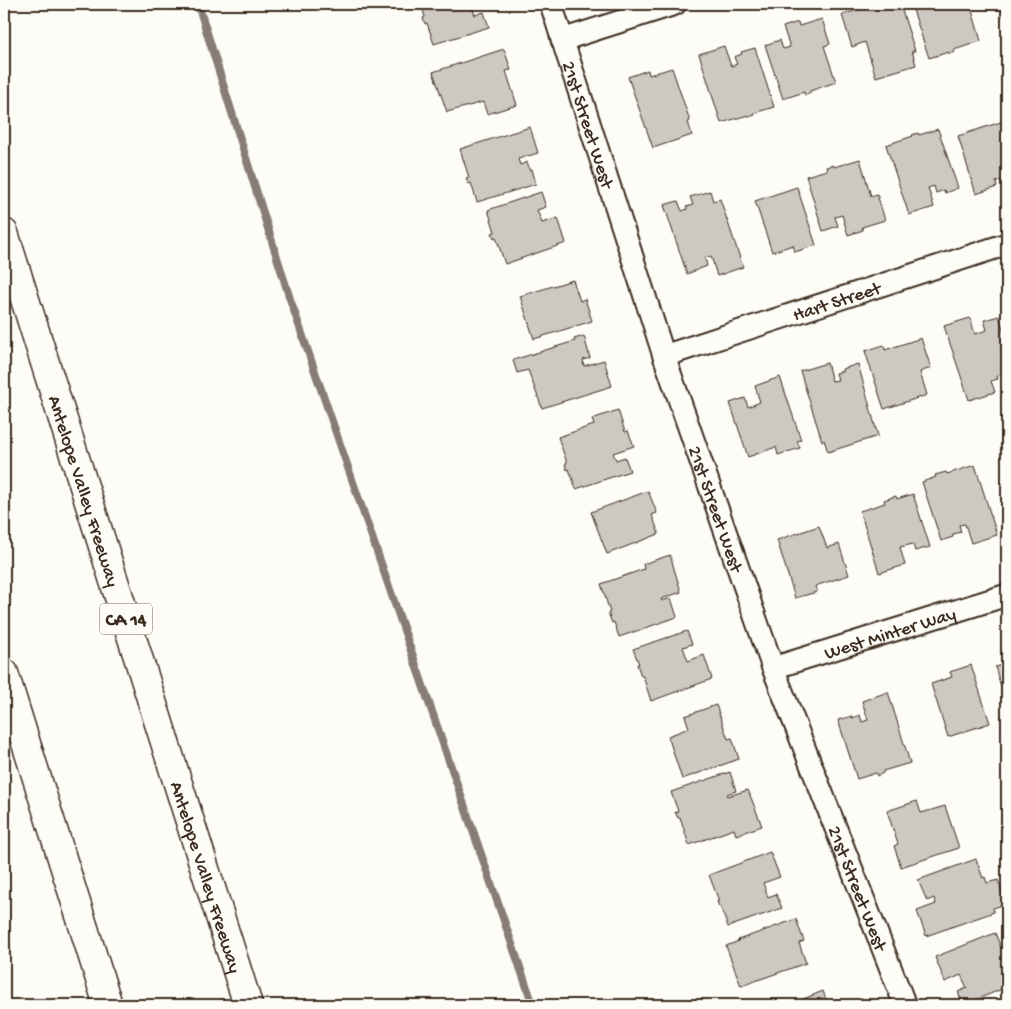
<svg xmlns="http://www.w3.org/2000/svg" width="1011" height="1009" viewBox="0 0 1011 1009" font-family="'Gochi Hand',sans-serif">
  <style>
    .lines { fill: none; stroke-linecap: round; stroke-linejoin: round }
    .stream { stroke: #887d74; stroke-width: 8 }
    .building { fill: #cdc8c2; stroke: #3b2a1e }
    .minor-casing { stroke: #3b2a1e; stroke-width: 25 }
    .motorway-casing { stroke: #3b2a1e; stroke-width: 31 }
    .minor { stroke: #fdfcf7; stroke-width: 21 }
    .motorway { stroke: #fdfcf7; stroke-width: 28 }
    .labels { text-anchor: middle; stroke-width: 4; stroke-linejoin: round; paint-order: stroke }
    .shield { fill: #fdfcf7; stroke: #75695f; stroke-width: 1 }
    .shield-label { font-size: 18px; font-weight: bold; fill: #3b2a1e }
    .street-label { font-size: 19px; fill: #3b2a1e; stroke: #fdfcf7 }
  </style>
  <rect width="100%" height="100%" fill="#fdfcf7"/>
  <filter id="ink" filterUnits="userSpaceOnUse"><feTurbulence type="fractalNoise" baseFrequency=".02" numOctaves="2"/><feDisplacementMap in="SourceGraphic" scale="10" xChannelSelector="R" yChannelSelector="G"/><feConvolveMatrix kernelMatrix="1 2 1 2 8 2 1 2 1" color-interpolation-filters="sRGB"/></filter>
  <g filter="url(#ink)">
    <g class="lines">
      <path class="stream" d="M 198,4 L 290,299 L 533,1005"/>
    </g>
    <path class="building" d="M 421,4 L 471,4 L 475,15 L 484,12 L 489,27 L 434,44 L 427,23 L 425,24 L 423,18 L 425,17 Z
      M 876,4 L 900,4 L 915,51 L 912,51 L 916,65 L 876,77 L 865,42 L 852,47 L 842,15 Z
      M 911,4 L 970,4 L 981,41 L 954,50 L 955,52 L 949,54 L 949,52 L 929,58 Z
      M 1000,4 L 1007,4 L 1007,28 Z
      M 822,19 L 830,44 L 824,46 L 836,82 L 810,91 L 810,93 L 805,95 L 804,92 L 783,99 L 765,45 L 780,40 L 783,49 L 790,47 L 783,27 L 798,22 L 799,26 Z
      M 724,46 L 731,66 L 737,64 L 734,57 L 742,54 L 741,52 L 755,48 L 774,107 L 754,113 L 755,115 L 749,117 L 748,115 L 721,123 L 699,54 Z
      M 504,49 L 511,70 L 506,71 L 517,105 L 487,114 L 483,102 L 447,112 L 433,72 Z
      M 672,68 L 690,121 L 688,122 L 692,135 L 653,148 L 628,77 L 648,70 L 649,75 Z
      M 1001,122 L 1007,143 L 1007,179 L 996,182 L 997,187 L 976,194 L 958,136 Z
      M 530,127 L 538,153 L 518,159 L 520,165 L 527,162 L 530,170 L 532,169 L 536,184 L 477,202 L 471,183 L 468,184 L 466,178 L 469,178 L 460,149 Z
      M 938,129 L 958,188 L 945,193 L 944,190 L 936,193 L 934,186 L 928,188 L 934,207 L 909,215 L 886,145 L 913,136 L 912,135 L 918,133 L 919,135 Z
      M 860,159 L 871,196 L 877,194 L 885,220 L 862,227 L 863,230 L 848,235 L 842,215 L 835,217 L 838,226 L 823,231 L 806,176 L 827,170 L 826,167 L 833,165 L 834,167 Z
      M 797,187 L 816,245 L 795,252 L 793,245 L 772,252 L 755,201 Z
      M 710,191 L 713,201 L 720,199 L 743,267 L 717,276 L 711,256 L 705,258 L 707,266 L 687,274 L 664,205 L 678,201 L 682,211 L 687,209 L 686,207 L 693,205 L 690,197 Z
      M 541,192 L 546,207 L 537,210 L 542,223 L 558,218 L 566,243 L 505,264 L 496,237 L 494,238 L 492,233 L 495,232 L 488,210 Z
      M 573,280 L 580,301 L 585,299 L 592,321 L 534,339 L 520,296 Z
      M 999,316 L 1007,341 L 1007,373 L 997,376 L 998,379 L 991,381 L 995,392 L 969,400 L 944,326 L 970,318 L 975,334 L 987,330 L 984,320 Z
      M 584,336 L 590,358 L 583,360 L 584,366 L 604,360 L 612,386 L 542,408 L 528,370 L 517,373 L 513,360 L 575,341 L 574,339 Z
      M 921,338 L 931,368 L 920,372 L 927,395 L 884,409 L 865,351 L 884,345 L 885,350 Z
      M 827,363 L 832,381 L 838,380 L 836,373 L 843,371 L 842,369 L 858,364 L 878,436 L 828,452 L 824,440 L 822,441 L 800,371 Z
      M 780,377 L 801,440 L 797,441 L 800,448 L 778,455 L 776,447 L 748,457 L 730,403 L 745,398 L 748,407 L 760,402 L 755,386 Z
      M 618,410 L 625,432 L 628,431 L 634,446 L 613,453 L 616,460 L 625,457 L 630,471 L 576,489 L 569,469 L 567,470 L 565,464 L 567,463 L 558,437 L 594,425 L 592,419 Z
      M 975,465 L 997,535 L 971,543 L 965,524 L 959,525 L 961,532 L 953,534 L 953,537 L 941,541 L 922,482 L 936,477 L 935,475 L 946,472 L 947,474 Z
      M 648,491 L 657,513 L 652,515 L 659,534 L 607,554 L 591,512 Z
      M 913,494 L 930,547 L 915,551 L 913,544 L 900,547 L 905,565 L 879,573 L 860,511 L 885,503 L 884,500 L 896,496 L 897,499 Z
      M 819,526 L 827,548 L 839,544 L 849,575 L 815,586 L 817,592 L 795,598 L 777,540 Z
      M 670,555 L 681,592 L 661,599 L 662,601 L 671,598 L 677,617 L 619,637 L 614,622 L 612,623 L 608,613 L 610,612 L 601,584 L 644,569 L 643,564 Z
      M 687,631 L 692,644 L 683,647 L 688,661 L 704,655 L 712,679 L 651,701 L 643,676 L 641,676 L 637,664 L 639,664 L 633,649 Z
      M 1007,663 L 1007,706 L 995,667 Z
      M 971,665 L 990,723 L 948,737 L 931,684 L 952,677 L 950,672 Z
      M 888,692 L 910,763 L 883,771 L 883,773 L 877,776 L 876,773 L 857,779 L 838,720 L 852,716 L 852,718 L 860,715 L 862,722 L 868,720 L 862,701 Z
      M 716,705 L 728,739 L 732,738 L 739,759 L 682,779 L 668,736 L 689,728 L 685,716 Z
      M 730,772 L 736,791 L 727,794 L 728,796 L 748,790 L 762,826 L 736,835 L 734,829 L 689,845 L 680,817 L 678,818 L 675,812 L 678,811 L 671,792 Z
      M 917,801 L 921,813 L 945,806 L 959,848 L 901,867 L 894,846 L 898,844 L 887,811 Z
      M 770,852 L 780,877 L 763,883 L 768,897 L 776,894 L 782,908 L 728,927 L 720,906 L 719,907 L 717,901 L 719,901 L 709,875 Z
      M 976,859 L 983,878 L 985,877 L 987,883 L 998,880 L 1006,904 L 993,908 L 994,912 L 926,936 L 917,911 L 936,904 L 934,898 L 927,901 L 918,880 Z
      M 796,919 L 804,941 L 799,943 L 806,963 L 741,986 L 726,946 L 739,941 L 738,940 Z
      M 995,933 L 1005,957 L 1007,956 L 1007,987 L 963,1005 L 958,992 L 967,988 L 961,975 L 945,982 L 935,957 Z
      M 823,991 L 828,1005 L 797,1005 L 796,1002 Z"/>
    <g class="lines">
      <defs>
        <g id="minor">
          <path id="s1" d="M 551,4 L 664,356 L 773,668 L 905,1005"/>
          <path d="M 562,40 L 675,4"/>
          <path id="s2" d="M 664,356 L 1007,244"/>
          <path id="s3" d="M 773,668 L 1007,595"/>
        </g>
        <g id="motorway">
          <path id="s4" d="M 4,233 L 248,1005"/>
          <path d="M 4,673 L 108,1005"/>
        </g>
      </defs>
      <use href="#minor" class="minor-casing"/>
      <use href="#motorway" class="motorway-casing"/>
      <use href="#minor" class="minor"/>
      <use href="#motorway" class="motorway"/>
    </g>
  </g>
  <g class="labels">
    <rect class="shield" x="100" y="603.5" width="52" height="31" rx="4"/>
    <g class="shield-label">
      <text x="126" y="625">CA 14</text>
    </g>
    <g class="street-label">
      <text dy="7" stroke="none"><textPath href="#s1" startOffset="126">21st Street West</textPath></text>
      <text dy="7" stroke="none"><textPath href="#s2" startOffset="181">Hart Street</textPath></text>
      <text dy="7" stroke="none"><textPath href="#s4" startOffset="270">Antelope Valley Freeway</textPath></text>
      <text dy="7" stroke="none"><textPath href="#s1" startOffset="531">21st Street West</textPath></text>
      <text dy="7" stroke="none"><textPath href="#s3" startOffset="122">West Minter Way</textPath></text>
      <text dy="7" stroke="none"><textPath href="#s4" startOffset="675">Antelope Valley Freeway</textPath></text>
      <text dy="7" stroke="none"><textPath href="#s1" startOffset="936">21st Street West</textPath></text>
    </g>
  </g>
  <rect width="1011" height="1009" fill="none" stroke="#fdfcf7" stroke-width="20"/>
  <rect x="10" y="10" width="991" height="989" fill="none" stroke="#3b2a1e" stroke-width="2" filter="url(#ink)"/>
</svg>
